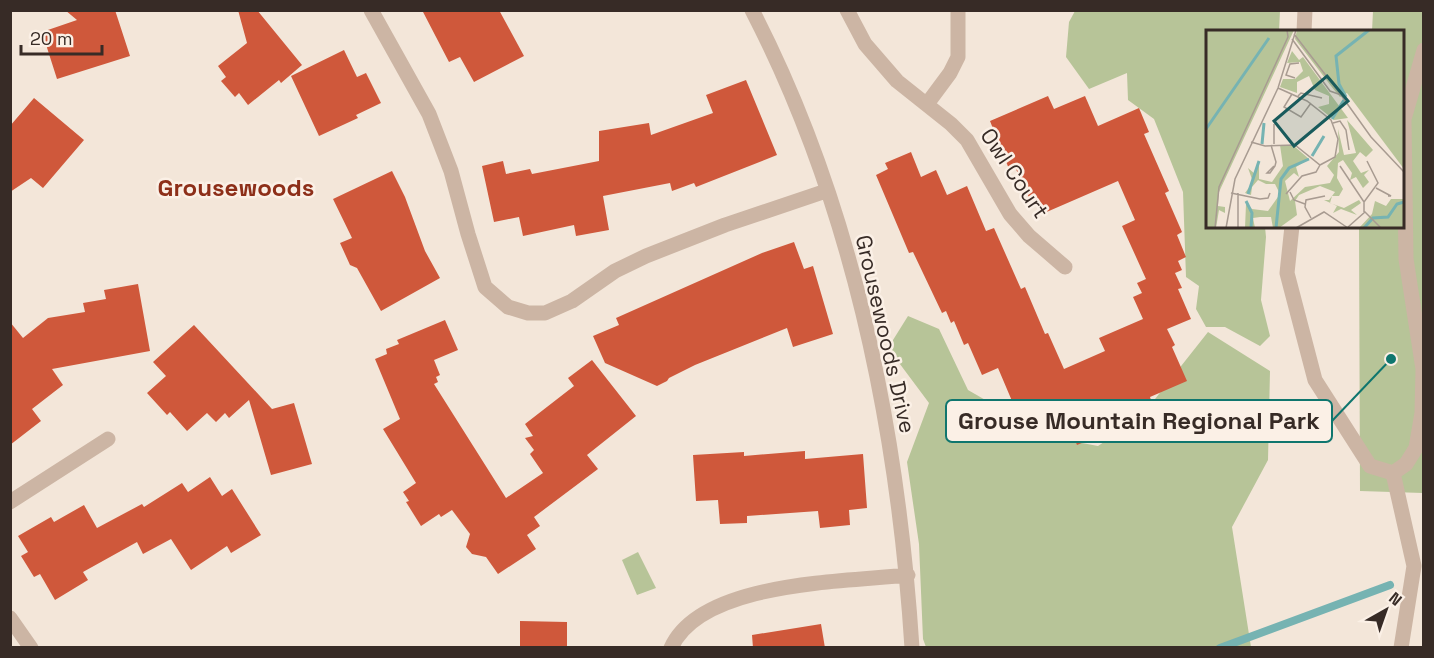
<svg xmlns="http://www.w3.org/2000/svg" width="1434" height="658" viewBox="0 0 1434 658" font-family="'Space Grotesk',sans-serif">
  <style>
    .green { fill: #b7c498 }
    .lines { fill: none; stroke-linecap: round; stroke-linejoin: round }
    .stream { stroke: #76b3b2; stroke-width: 8 }
    .building { fill: #cf583b }
    .minor { stroke: #ccb5a4; stroke-width: 15 }
    .labels { text-anchor: middle; stroke-width: 5; stroke-linejoin: round; paint-order: stroke }
    .street-label { font-size: 22px; fill: #372b26; stroke: #fbf0e6 }
    .neighbourhood-label { font-size: 24px; font-weight: bold; fill: #8d2f19; stroke: #fbf0e6 }
    .inset-river { fill: none; stroke: #76b3b2; stroke-width: 3 }
    .inset-road { fill: none; stroke: #a89b91; stroke-width: 1.5 }
    .view { fill: #195b5c; fill-opacity: 0.15; stroke: #195b5c; stroke-width: 3 }
    .inset-edge { fill: none; stroke: #372b26; stroke-width: 3 }
    .leader { fill: none; stroke: #0f766e; stroke-width: 2 }
    .callout-dot { fill: #0f766e; stroke: #fbf0e6; stroke-width: 2 }
    .callout { fill: #fbf0e6; stroke: #0f766e; stroke-width: 2 }
    .callout-label { font-size: 24px; text-anchor: middle; font-weight: bold; fill: #372b26 }
  </style>
  <rect width="100%" height="100%" fill="#f3e6d9"/>
  <path class="green" d="M 1075,11 L 1280,11 L 1279,31 L 1208,32 L 1208,226 L 1265,227 L 1266,237 L 1261,300 L 1270,336 L 1260,346 L 1225,327 L 1206,327 L 1196,309 L 1199,286 L 1186,277 L 1183,192 L 1154,119 L 1128,100 L 1127,73 L 1089,89 L 1066,57 L 1069,22 Z
    M 1373,11 L 1423,11 L 1423,493 L 1360,491 L 1359,227 L 1402,226 L 1402,32 L 1372,31 Z
    M 908,316 L 939,329 L 968,390 L 1050,437 L 1098,446 L 1140,418 L 1208,332 L 1270,371 L 1268,460 L 1232,527 L 1251,647 L 926,647 L 923,639 L 919,544 L 907,462 L 929,403 L 888,348 Z
    M 638,552 L 656,588 L 637,595 L 622,560 Z"/>
  <g class="lines">
    <path class="stream" d="M 1220,648 L 1390,585"/>
  </g>
  <path class="building" d="M 65,10 L 115,10 L 130,56 L 57,79 L 42,32 L 77,20 Z
    M 238,10 L 257,10 L 302,65 L 281,83 L 279,80 L 248,105 L 239,93 L 235,97 L 221,81 L 226,77 L 218,66 L 247,43 Z
    M 422,10 L 499,10 L 524,56 L 474,82 L 460,57 L 449,62 Z
    M 344,50 L 357,77 L 366,73 L 381,103 L 356,115 L 358,118 L 319,136 L 291,76 Z
    M 746,80 L 777,155 L 696,187 L 694,183 L 672,191 L 670,183 L 603,196 L 609,230 L 576,236 L 574,225 L 523,236 L 519,217 L 494,222 L 482,166 L 503,161 L 506,174 L 530,169 L 532,174 L 599,161 L 599,131 L 649,123 L 651,135 L 713,113 L 706,95 Z
    M 1048,96 L 1054,109 L 1085,96 L 1098,126 L 1139,108 L 1149,132 L 1144,134 L 1169,191 L 1165,193 L 1182,232 L 1177,235 L 1186,257 L 1178,261 L 1182,270 L 1175,273 L 1182,288 L 1178,289 L 1191,319 L 1167,329 L 1175,345 L 1172,347 L 1187,381 L 1150,397 L 1151,400 L 1120,414 L 1124,425 L 1077,445 L 1072,433 L 1068,435 L 1052,399 L 1020,412 L 1015,400 L 1012,401 L 998,368 L 982,375 L 968,343 L 964,345 L 954,321 L 951,323 L 946,311 L 942,313 L 913,252 L 909,253 L 876,175 L 888,169 L 885,163 L 911,152 L 921,177 L 936,170 L 947,195 L 967,186 L 986,231 L 994,228 L 1021,289 L 1025,287 L 1045,334 L 1048,333 L 1064,369 L 1105,351 L 1099,338 L 1143,319 L 1133,297 L 1142,293 L 1137,283 L 1146,279 L 1122,226 L 1135,220 L 1118,181 L 1042,214 L 1037,202 L 1032,204 L 1015,167 L 1009,169 L 990,121 Z
    M 34,98 L 84,140 L 43,188 L 31,178 L 10,192 L 10,126 Z
    M 392,171 L 405,197 L 425,251 L 440,278 L 381,311 L 357,268 L 350,265 L 340,243 L 352,238 L 333,199 Z
    M 794,242 L 804,269 L 813,266 L 833,334 L 793,347 L 787,328 L 695,365 L 669,378 L 667,381 L 657,386 L 605,363 L 593,336 L 619,325 L 616,318 L 762,253 Z
    M 138,284 L 150,351 L 52,369 L 63,385 L 32,409 L 41,421 L 10,445 L 10,322 L 23,338 L 48,318 L 85,312 L 83,303 L 106,299 L 104,290 Z
    M 445,320 L 458,350 L 434,360 L 440,375 L 436,377 L 438,382 L 434,384 L 506,498 L 543,473 L 530,454 L 534,450 L 525,438 L 533,436 L 525,424 L 574,386 L 568,378 L 592,360 L 636,416 L 587,455 L 598,469 L 534,517 L 540,526 L 527,535 L 536,549 L 498,574 L 486,557 L 472,554 L 466,547 L 470,534 L 452,510 L 441,517 L 439,514 L 421,526 L 406,502 L 409,501 L 403,492 L 416,483 L 383,429 L 400,419 L 375,359 L 387,354 L 386,349 L 399,344 L 397,340 Z
    M 194,325 L 272,409 L 294,403 L 312,464 L 271,475 L 249,400 L 229,418 L 225,413 L 216,422 L 207,413 L 187,431 L 170,412 L 167,415 L 147,393 L 166,376 L 153,362 Z
    M 805,451 L 805,459 L 863,454 L 867,508 L 849,510 L 850,525 L 820,528 L 818,511 L 747,516 L 747,523 L 720,524 L 718,500 L 696,501 L 693,455 L 744,452 L 744,456 Z
    M 210,477 L 222,496 L 232,489 L 261,535 L 231,553 L 227,546 L 191,570 L 171,539 L 143,554 L 137,542 L 83,572 L 88,580 L 55,600 L 40,574 L 34,577 L 21,556 L 28,552 L 18,536 L 51,517 L 54,522 L 84,505 L 97,528 L 142,504 L 144,507 L 182,483 L 188,492 Z
    M 520,621 L 567,622 L 567,648 L 520,648 Z
    M 821,624 L 825,648 L 753,648 L 752,635 Z"/>
  <g class="lines">
    <path class="minor" d="M 371,10 L 429,114 L 451,171 L 468,234 L 485,287 L 508,307 L 528,313 L 545,313 L 572,301 L 615,271 L 646,256 L 725,225 L 826,191
      M 752,10 C 853,206 898,430 912,648
      M 847,10 L 865,44 L 897,81 L 951,124 L 967,140 L 1010,214 L 1029,236 L 1065,267
      M 1304,32 L 1305,10
      M 927,104 L 950,73 L 958,57 L 958,10
      M 1292,226 L 1287,273 L 1315,380 L 1370,466 L 1393,473 L 1406,464 L 1416,448 L 1422,413 L 1423,369 L 1406,259 L 1404,119 L 1424,50
      M 1393,473 L 1414,566 L 1401,648
      M 10,502 L 108,439
      M 10,618 L 31,648
      M 671,648 C 701,581 845,582 908,575"/>
  </g>
  <g class="labels">
    <g class="street-label">
      <text transform="translate(1015 173) rotate(56)" y="8">Owl Court</text>
      <text transform="translate(886 334) rotate(77)" y="8">Grousewoods Drive</text>
    </g>
    <g class="neighbourhood-label">
      <text x="236" y="196">Grousewoods</text>
    </g>
  </g>
  <g transform="translate(1206 30)">
    <rect width="198" height="198" fill="#f3e6d9"/>
    <path d="M 0,0 L 88,0 L 13,162 L 12,176 L 19,177 L 19,183 L 13,180 L 10,198 L 0,198 ZM 91,0 L 198,0 L 198,139 L 141,63 L 134,67 L 125,56 L 89,9 ZM 86,21 L 93,30 L 97,27 L 142,88 L 128,90 L 112,77 L 123,74 L 123,66 L 109,60 L 103,46 L 91,52 L 91,63 L 74,57 L 77,49 L 89,49 L 97,41 L 94,32 L 81,33 ZM 141,90 L 167,120 L 160,127 L 154,122 L 147,131 L 155,143 L 163,140 L 158,145 L 163,152 L 157,158 L 150,147 L 144,150 L 146,143 L 137,130 L 132,133 L 131,148 L 137,159 L 133,166 L 126,166 L 124,173 L 138,178 L 153,170 L 155,173 L 145,180 L 151,185 L 135,179 L 127,183 L 131,176 L 118,170 L 123,170 L 129,162 L 114,156 L 93,165 L 89,171 L 91,185 L 73,198 L 67,198 L 65,187 L 54,187 L 47,188 L 49,198 L 39,198 L 40,174 L 46,179 L 62,181 L 74,164 L 69,154 L 60,154 L 52,150 L 46,157 L 45,165 L 39,163 L 47,152 L 42,138 L 49,144 L 53,130 L 53,149 L 66,152 L 77,136 L 74,115 L 88,116 L 103,129 L 90,137 L 93,147 L 88,143 L 79,151 L 84,171 L 99,157 L 124,153 L 128,145 L 121,136 L 133,122 L 132,99 L 138,125 L 150,123 ZM 185,169 L 198,169 L 198,198 L 153,198 L 166,184 L 169,171 L 180,176 Z" fill="#b7c498"/>
    <path class="inset-river" d="M 140,67 L 133,54 L 130,26 L 163,0M 126,89 L 138,70M 0,99 L 63,8M 56,114 L 58,93M 106,126 L 118,106M 42,164 L 53,131M 40,171 L 46,183 L 45,198M 70,198 L 75,149 L 83,138 L 103,129M 158,198 L 167,188 L 182,187 L 191,174 L 198,172"/>
    <path class="inset-road" d="M 86,9 L 124,61 L 135,65 L 88,4M 89,48 L 80,45 L 84,34 L 93,33M 86,64 L 78,77 L 95,87 L 105,73M 135,65 L 165,107 L 198,142M 92,66 L 95,63 L 116,68M 127,93 L 134,91 L 140,100 L 143,120M 45,112 L 59,116 L 89,115 L 114,135 L 129,127 L 132,109 L 125,90 L 101,71 L 72,58M 68,114 L 68,94M 65,115 L 70,132 L 69,136 L 64,143 L 61,143 L 68,136M 134,136 L 158,172M 170,158 L 185,166 L 182,166M 84,162 L 88,170 L 99,174M 25,163 L 54,169 L 62,168 L 64,163M 32,163 L 32,198M 80,164 L 96,146 L 110,142 L 114,135M 158,182 L 158,172 L 172,153 L 161,131M 105,188 L 99,177 L 100,170 L 119,166M 142,197 L 159,182 L 175,198M 9,198 L 13,157 L 82,7 L 81,0M 20,198 L 29,149 L 72,58 L 90,0M 90,198 L 118,182 L 142,198"/>
    <path class="view" d="M 121,46 L 142,71 L 88,116 L 68,91 Z"/>
    <rect width="198" height="198" class="inset-edge"/>
  </g>
  <path class="leader" d="M1391 359L1332 421"/>
  <circle class="callout-dot" cx="1391" cy="359" r="6"/>
  <rect class="callout" x="946" y="400" width="386" height="42" rx="6"/>
  <g class="callout-label">
    <text x="1139" y="429">Grouse Mountain Regional Park</text>
  </g>
  <rect width="1434" height="658" fill="none" stroke="#372b26" stroke-width="24"/>
  <g transform="translate(1386 610) rotate(40)" stroke="#fbf0e6" stroke-width="4.5" paint-order="stroke">
  <path d="M0-4.5L10 22L0 15L-10 22Z" fill="#372b26"/>
  <text y="-9" font-size="16" font-weight="bold" text-anchor="middle" fill="#372b26">N</text>
  </g>
  <path d="M21 45v9h81v-9" fill="none" stroke="#372b26" stroke-width="3"/>
  <text x="30" y="45" font-size="18" fill="#372b26" stroke="#fbf0e6" stroke-width="4.5" paint-order="stroke">20 m</text>
</svg>
